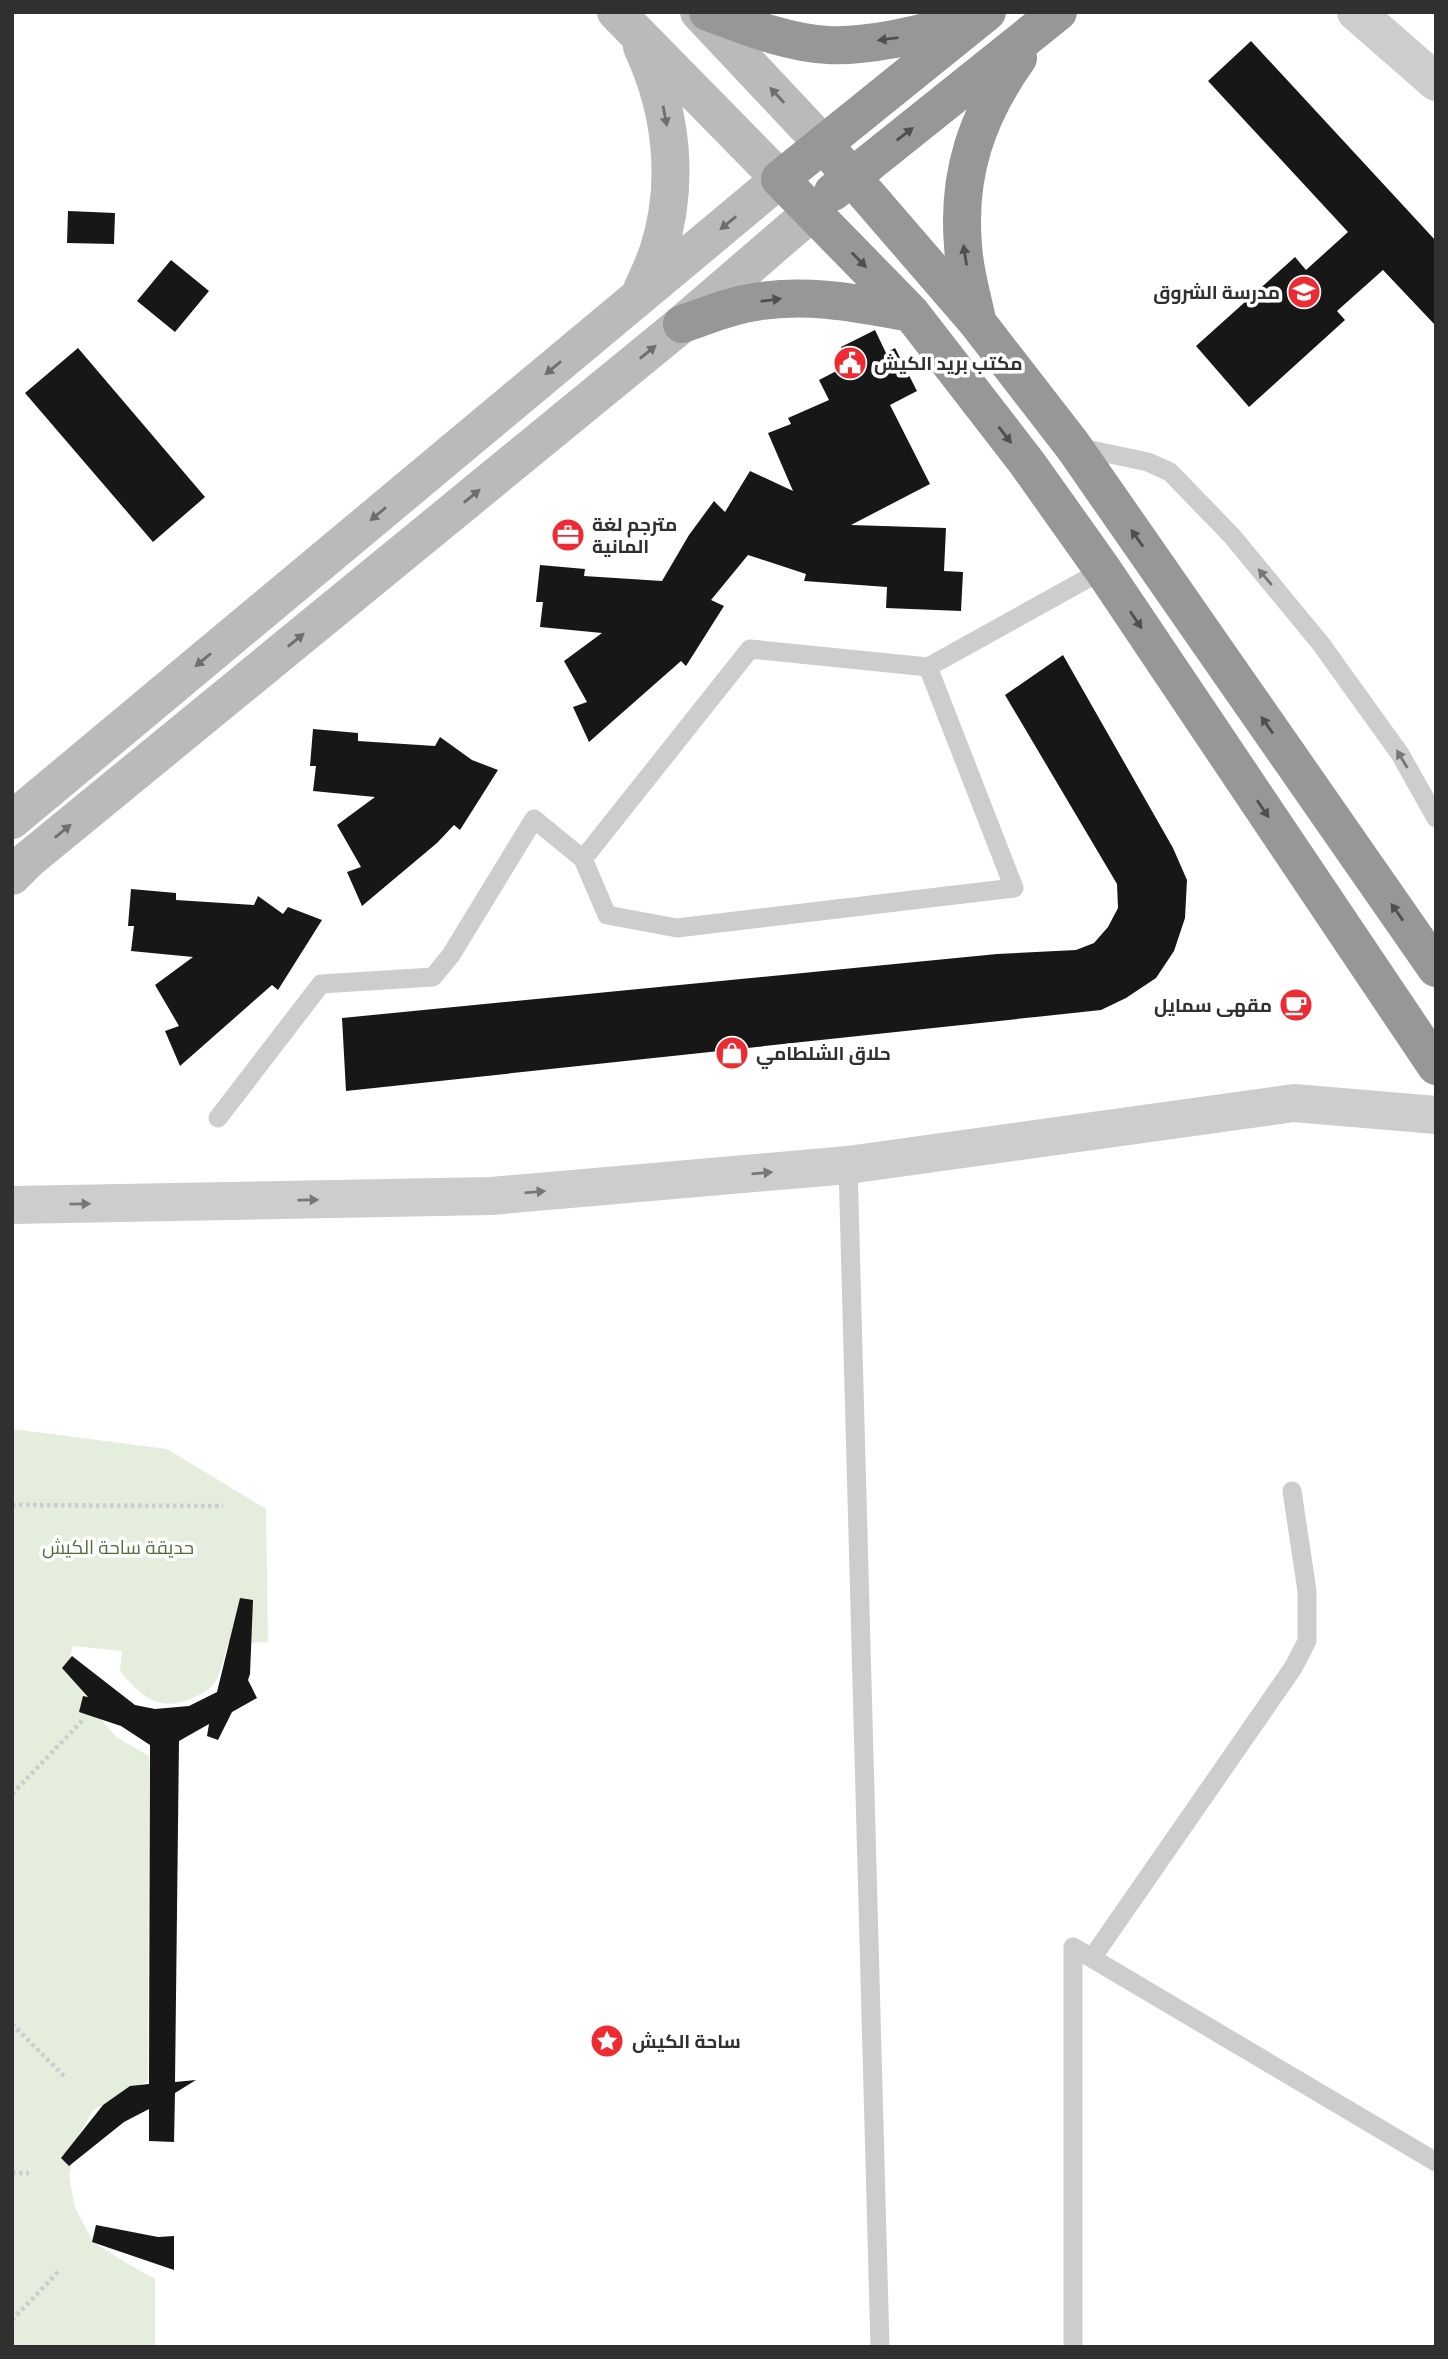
<svg xmlns="http://www.w3.org/2000/svg" width="1448" height="2359" viewBox="0 0 1448 2359" font-family="Signika,Cairo,sans-serif">
  <style>
    .green { fill: #e5eddd }
    .building { fill: #171717 }
    .lines { fill: none; stroke-linecap: round; stroke-linejoin: round }
    .path { stroke: #cdcdcd; stroke-width: 4.5; stroke-dasharray: 3.5 3.5; stroke-linecap: butt }
    .lane { stroke: #cdcdcd; stroke-width: 19 }
    .street { stroke: #cdcdcd; stroke-width: 38 }
    .secondary { stroke: #bababa; stroke-width: 38 }
    .highway { stroke: #979797; stroke-width: 38 }
    .oneway { fill: #4f4f4f }
    .oneway2 { fill: #6e6e6e }
    .oneway3 { fill: #777 }
    .labels { text-anchor: middle; stroke-width: 7; stroke-linejoin: round; paint-order: stroke }
    .poi-label { font-size: 19px; font-weight: bold; fill: #303030; stroke: #fff; text-anchor: start }
    .park-label { font-size: 19px; fill: #516e3a; stroke: #fff }
  </style>
  <rect width="100%" height="100%" fill="#fff"/>
  <path class="green" d="M 12,1429 L 167,1449 L 266,1509 L 268,1642 L 228,1644 C 224,1656 221,1675 213,1685 C 207,1692 198,1696 190,1699 C 156,1713 140,1694 120,1671 L 122,1651 L 73,1646 L 69,1661 L 75,1681 L 95,1712 L 116,1737 L 149,1756 L 148,2081 L 93,2110 L 77,2139 L 69,2176 L 75,2208 L 93,2242 L 128,2264 L 155,2279 L 155,2347 L 12,2347 Z"/>
  <path class="building" d="M 1251,41 L 1436,241 L 1436,326 L 1383,270 L 1337,311 L 1345,320 L 1249,407 L 1196,346 L 1295,257 L 1306,270 L 1348,232 L 1208,81 Z
    M 68,211 L 115,213 L 114,244 L 67,243 Z
    M 171,260 L 209,291 L 175,332 L 137,301 Z
    M 875,330 L 886,353 L 895,348 L 917,391 L 890,405 L 930,484 L 851,525 L 946,528 L 944,571 L 963,572 L 961,611 L 886,608 L 887,587 L 804,581 L 806,574 L 748,555 L 711,600 L 724,606 L 686,666 L 681,661 L 589,742 L 573,707 L 587,702 L 564,661 L 602,633 L 540,627 L 543,602 L 536,602 L 540,565 L 585,569 L 584,576 L 662,581 L 689,535 L 714,501 L 725,512 L 750,471 L 793,491 L 768,433 L 791,424 L 788,418 L 829,400 L 819,380 L 850,364 L 841,347 Z
    M 78,348 L 205,497 L 153,542 L 25,393 Z
    M 1063,655 L 1173,848 L 1187,880 L 1185,918 L 1174,951 L 1156,978 L 1126,998 L 1101,1010 L 346,1091 L 342,1018 L 997,954 L 1076,950 L 1094,943 L 1108,927 L 1118,908 L 1117,884 L 1005,695 Z
    M 313,729 L 358,733 L 358,741 L 435,746 L 440,737 L 472,760 L 498,770 L 460,830 L 454,825 L 437,843 L 362,906 L 347,872 L 361,867 L 337,825 L 375,797 L 313,791 L 316,766 L 310,766 Z
    M 131,889 L 176,893 L 176,900 L 254,905 L 258,896 L 283,914 L 288,907 L 322,920 L 278,990 L 272,985 L 180,1066 L 165,1031 L 179,1026 L 155,985 L 193,957 L 131,951 L 134,926 L 128,926 Z
    M 240,1598 L 253,1600 L 250,1674 L 248,1680 L 257,1698 L 232,1712 L 218,1740 L 207,1736 L 209,1724 L 179,1741 L 175,2082 L 196,2080 L 175,2093 L 174,2142 L 149,2141 L 149,2109 L 124,2122 L 69,2166 L 61,2158 L 103,2105 L 130,2086 L 149,2084 L 150,1745 L 121,1726 L 79,1712 L 83,1696 L 88,1697 L 62,1668 L 72,1656 L 135,1705 L 155,1709 L 189,1706 L 217,1692 Z
    M 96,2225 L 158,2237 L 174,2236 L 174,2270 L 92,2242 Z"/>
  <g class="lines">
    <path class="path" d="M 12,1505 L 223,1506
      M 12,1794 L 85,1718
      M 12,2024 L 65,2077
      M 12,2173 L 29,2173
      M 12,2320 L 60,2270"/>
    <path class="lane" d="M 1077,447 L 1148,462 L 1170,472 L 1232,536 L 1321,644 L 1400,754 L 1436,818
      M 928,667 L 1014,888 L 677,928 L 607,915 L 583,859 L 750,649 L 928,667 L 1103,570
      M 218,1118 L 321,984 L 433,977 L 451,955 L 534,819 L 583,859
      M 848,1165 L 880,2347
      M 1073,1947 L 1436,2162
      M 1073,1947 L 1073,2347
      M 1092,1958 L 1293,1668 L 1307,1641 L 1307,1591 L 1292,1491"/>
    <path class="street" d="M 1356,12 L 1436,82
      M 12,1205 L 491,1196 L 848,1165 L 1294,1103 L 1436,1115"/>
    <path class="secondary" d="M 699,12 L 824,145
      M 641,292 C 647,279 653,266 658,252 C 680,184 672,111 642,47
      M 12,820 L 780,179 L 616,12
      M 12,876 L 29,859 L 682,324 L 812,212"/>
    <path class="highway" d="M 708,12 C 746,26 787,43 828,45 C 873,47 922,33 966,22
      M 987,12 L 780,179 L 911,313 L 1027,463 L 1103,570 L 1436,1066
      M 824,145 L 977,322 L 1073,446 L 1436,968
      M 833,192 L 1058,12
      M 977,320 C 972,295 964,270 963,245 C 957,174 977,116 1018,58
      M 682,324 C 704,317 726,307 749,303 C 804,292 857,303 911,313"/>
  </g>
  <defs><path id="oneway-solid" d="M-6-.8H1V-3.2L6.5 0L1 3.2V.8H-6Z" transform="scale(1.75)"/></defs>
  <g class="oneway">
    <use href="#oneway-solid" transform="translate(888 39) rotate(173)"/>
    <use href="#oneway-solid" transform="translate(905 134) rotate(-38)"/>
    <use href="#oneway-solid" transform="translate(965 255) rotate(-99)"/>
    <use href="#oneway-solid" transform="translate(859 260) rotate(46)"/>
    <use href="#oneway-solid" transform="translate(771 300) rotate(-7)"/>
    <use href="#oneway-solid" transform="translate(1005 435) rotate(52)"/>
    <use href="#oneway-solid" transform="translate(1137 538) rotate(-125)"/>
    <use href="#oneway-solid" transform="translate(1136 620) rotate(56)"/>
    <use href="#oneway-solid" transform="translate(1267 725) rotate(-125)"/>
    <use href="#oneway-solid" transform="translate(1263 809) rotate(56)"/>
    <use href="#oneway-solid" transform="translate(1397 912) rotate(-125)"/>
  </g>
  <g class="oneway2">
    <use href="#oneway-solid" transform="translate(777 95) rotate(-133)"/>
    <use href="#oneway-solid" transform="translate(665 116) rotate(79)"/>
    <use href="#oneway-solid" transform="translate(728 223) rotate(141)"/>
    <use href="#oneway-solid" transform="translate(648 352) rotate(-39)"/>
    <use href="#oneway-solid" transform="translate(553 368) rotate(140)"/>
    <use href="#oneway-solid" transform="translate(472 496) rotate(-39)"/>
    <use href="#oneway-solid" transform="translate(378 514) rotate(140)"/>
    <use href="#oneway-solid" transform="translate(296 640) rotate(-39)"/>
    <use href="#oneway-solid" transform="translate(203 660) rotate(140)"/>
    <use href="#oneway-solid" transform="translate(63 831) rotate(-39)"/>
  </g>
  <g class="oneway3">
    <use href="#oneway-solid" transform="translate(1265 577) rotate(-130)"/>
    <use href="#oneway-solid" transform="translate(1402 759) rotate(-121)"/>
    <use href="#oneway-solid" transform="translate(762 1173) rotate(-5)"/>
    <use href="#oneway-solid" transform="translate(535 1192) rotate(-5)"/>
    <use href="#oneway-solid" transform="translate(308 1200) rotate(-1)"/>
    <use href="#oneway-solid" transform="translate(80 1204) rotate(-1)"/>
  </g>
  <defs>
    <symbol id="school-disc" viewBox="-11 -11 22 22"><circle r="9.5" fill="#ee2b32" stroke="#fff"/><path d="M0-5L7-2L0 1L-7-2ZM-4 1L0 2.5L4 1V4Q0 6-4 4Z" fill="#fff"/></symbol>
    <symbol id="civic-disc" viewBox="-11 -11 22 22"><circle r="9.5" fill="#ee2b32" stroke="#fff"/><path d="M-.6-6.5H3V-4.5H.6V-3L4-1V1h2V6H-6V1h2V-1L-.6-3ZM-1.2 2.5V6h2.4V2.5Z" fill="#fff"/></symbol>
    <symbol id="office-disc" viewBox="-11 -11 22 22"><circle r="9.5" fill="#ee2b32" stroke="#fff"/><path d="M-6-3h4V-5.5h4V-3h4V5H-6ZM-1-4.5V-3h2v-1.5ZM-6 0V1H6V0Z" fill="#fff"/></symbol>
    <symbol id="cafe-disc" viewBox="-11 -11 22 22"><circle r="9.5" fill="#ee2b32" stroke="#fff"/><path d="M-5.5-4.5H6V0H3Q3 3.5 0 3.5H-2.5Q-5.5 3.5-5.5 0ZM3-3.2v2h1.7v-2ZM-6 4.5H4V6H-6Z" fill="#fff"/></symbol>
    <symbol id="shop-disc" viewBox="-11 -11 22 22"><circle r="9.5" fill="#ee2b32" stroke="#fff"/><path d="M-5-2.5h2.3a2.7 3.5 0 0 1 5.4 0H5L5.5 6h-11ZM-1.5-2.5h3a1.5 2.3 0 0 0-3 0Z" fill="#fff"/></symbol>
    <symbol id="sight-disc" viewBox="-11 -11 22 22"><circle r="9.5" fill="#ee2b32" stroke="#fff"/><path d="M0-6L1.8-2.2L6-1.7L2.9 1.2L3.7 5.4L0 3.3L-3.7 5.4L-2.9 1.2L-6-1.7L-1.8-2.2Z" fill="#fff"/></symbol>
  </defs>
  <g fill-rule="evenodd">
    <use href="#school-disc" x="1285" y="273" width="38" height="38"/>
    <use href="#civic-disc" x="831" y="344" width="38" height="38"/>
    <use href="#office-disc" x="549" y="516" width="38" height="38"/>
    <use href="#cafe-disc" x="1277" y="986" width="38" height="38"/>
    <use href="#shop-disc" x="713" y="1034" width="38" height="38"/>
    <use href="#sight-disc" x="588" y="2022" width="38" height="38"/>
  </g>
  <g class="labels">
    <g class="poi-label">
      <text x="1280" y="299" text-anchor="end">مدرسة الشروق</text>
      <text x="874" y="370">مكتب بريد الكيش</text>
      <text x="592" y="531">مترجم لغة<tspan x="592" dy="22">المانية</tspan></text>
      <text x="1272" y="1012" text-anchor="end">مقهى سمايل</text>
      <text x="756" y="1060">حلاق الشلطامي</text>
      <text x="632" y="2048">ساحة الكيش</text>
    </g>
    <g class="park-label">
      <text x="118" y="1554">حديقة ساحة الكيش</text>
    </g>
  </g>
  <rect width="1448" height="2359" fill="none" stroke="#303030" stroke-width="28"/>
</svg>
